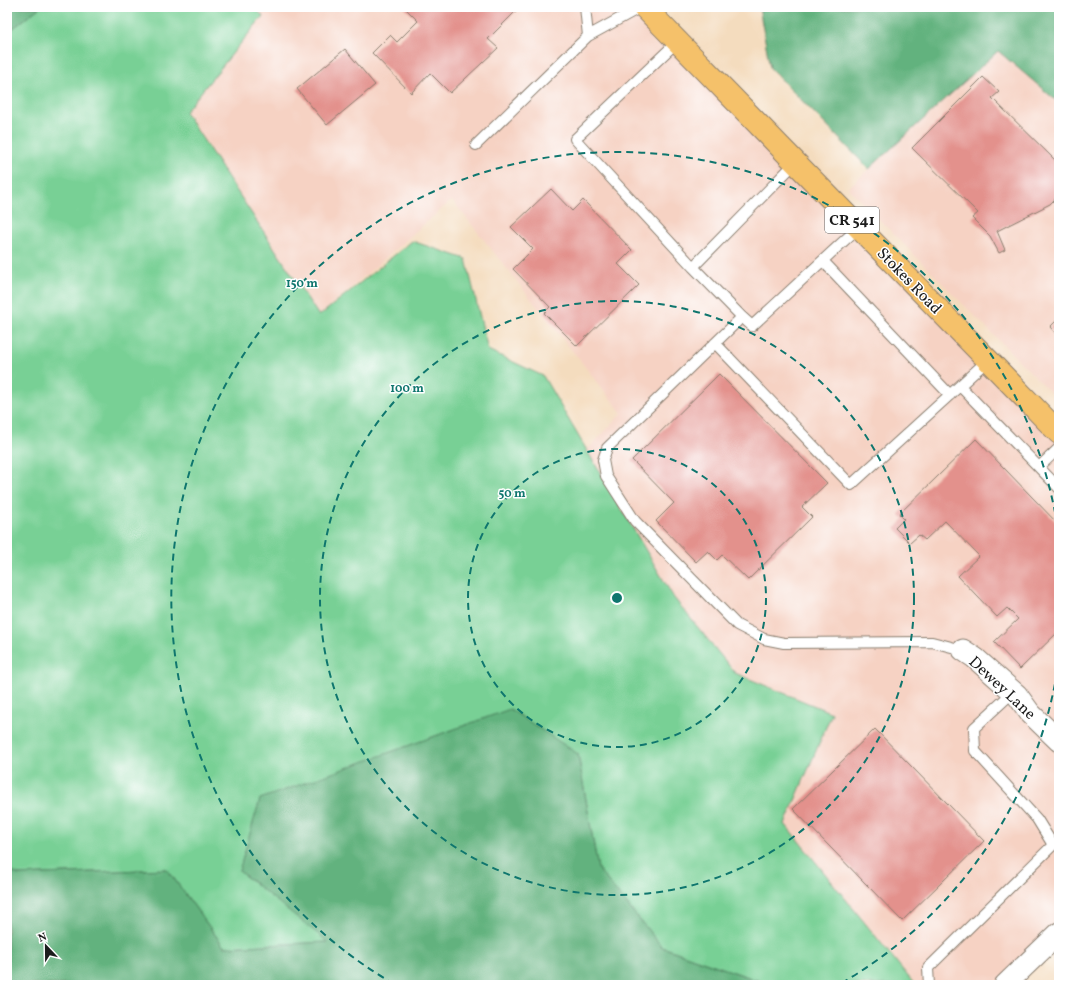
<svg xmlns="http://www.w3.org/2000/svg" width="1066" height="992" viewBox="0 0 1066 992" font-family="Vollkorn,serif">
  <style>
    .built { fill: #f6d2c3 }
    .green { fill: #78d095; stroke: #4a7658 }
    .forest { fill: #62b27e; stroke: #3f674d }
    .building { fill: #e3918c }
    .lines { fill: none; stroke-linecap: round; stroke-linejoin: round }
    .lane-casing { stroke: #887c6d; stroke-width: 12 }
    .street-casing { stroke: #887c6d; stroke-width: 23 }
    .primary-casing { stroke: #887c6d; stroke-width: 24 }
    .lane { stroke: #fff; stroke-width: 10 }
    .street { stroke: #fff; stroke-width: 21 }
    .primary { stroke: #f5c16b; stroke-width: 22 }
    .ring { fill: none; stroke: #0f766e; stroke-width: 2; stroke-dasharray: 7 5 }
    .labels { text-anchor: middle; stroke-width: 3; stroke-linejoin: round; paint-order: stroke }
    .shield { fill: #fff; stroke: #606060; stroke-width: 1 }
    .shield-label { font-size: 15px; font-weight: bold; fill: #1c1c1c }
    .street-label { font-size: 16px; fill: #1c1c1c; stroke: #fff }
    .centre { fill: #0f766e; stroke: #fff; stroke-width: 2 }
    .ring-label { font-size: 12px; text-anchor: middle; font-weight: bold; fill: #0f766e; stroke: #fff; stroke-width: 3; stroke-linejoin: round; paint-order: stroke }
  </style>
  <rect width="100%" height="100%" fill="#fff"/>
  <filter id="ink" filterUnits="userSpaceOnUse"><feTurbulence type="fractalNoise" baseFrequency=".025" numOctaves="2"/><feDisplacementMap in="SourceGraphic" scale="8" xChannelSelector="R" yChannelSelector="G"/><feConvolveMatrix kernelMatrix="1 2 1 2 8 2 1 2 1" color-interpolation-filters="sRGB"/></filter>
  <filter id="wash" filterUnits="userSpaceOnUse"><feTurbulence type="fractalNoise" baseFrequency=".012" numOctaves="4" result="noise"/><feDisplacementMap in="SourceGraphic" scale="16" xChannelSelector="R" yChannelSelector="G"/><feGaussianBlur stdDeviation="0.9" result="paint"/><feColorMatrix in="noise" values="0 0 0 0 0 0 0 0 0 0 0 0 0 0 0 0 0 1.4 0 .05"/><feComposite in="paint" operator="in"/></filter>
  <g filter="url(#wash)">
    <rect width="100%" height="100%" fill="#f4dcbe"/>
    <path class="built" d="M 254,7 L 644,7 L 1059,433 L 1059,933 L 1005,985 L 916,985 L 785,824 L 832,713 L 735,673 L 674,598 L 587,450 L 622,413 L 452,200 L 319,316 L 185,111 L 262,16 Z
      M 998,51 L 1059,103 L 1059,401 L 848,188 Z"/>
    <path class="green" d="M 40,7 L 254,7 L 263,16 L 185,112 L 319,316 L 412,241 L 466,259 L 488,350 L 543,376 L 674,598 L 735,673 L 832,713 L 785,824 L 915,985 L 771,985 L 662,947 L 598,869 L 578,754 L 239,871 L 329,942 L 224,947 L 167,869 L 19,875 L 7,870 L 7,33 Z"/>
    <path class="forest" d="M 7,7 L 40,7 L 7,33 Z
      M 759,7 L 910,7 L 911,9 L 918,7 L 1059,7 L 1059,103 L 998,51 L 869,169 L 770,68 Z
      M 510,709 L 578,754 L 598,869 L 662,947 L 771,985 L 7,985 L 7,870 L 19,875 L 167,869 L 224,947 L 328,942 L 239,871 L 260,799 Z"/>
    <g id="blocks">
      <path class="building" d="M 404,7 L 520,7 L 488,39 L 498,48 L 450,93 L 430,73 L 411,93 L 372,53 L 390,35 L 397,42 L 418,21 Z
        M 345,49 L 375,85 L 327,125 L 297,89 Z
        M 983,77 L 999,92 L 992,98 L 1059,164 L 1059,195 L 1050,204 L 997,231 L 1005,250 L 999,253 L 990,236 L 972,218 L 978,213 L 912,148 Z
        M 551,189 L 572,211 L 583,200 L 632,250 L 618,264 L 639,285 L 577,346 L 544,313 L 550,307 L 513,269 L 533,249 L 511,227 Z
        M 1059,318 L 1059,337 L 1050,327 Z
        M 719,374 L 827,483 L 802,507 L 812,517 L 748,580 L 722,555 L 717,560 L 708,551 L 696,562 L 656,521 L 674,503 L 632,460 Z
        M 976,439 L 1059,525 L 1059,631 L 1020,669 L 994,642 L 1018,619 L 1007,608 L 997,617 L 958,576 L 979,556 L 945,521 L 925,540 L 919,535 L 910,543 L 895,528 L 904,519 L 899,514 Z
        M 875,729 L 984,841 L 902,921 L 793,809 Z"/>
    </g>
  </g>
  <g filter="url(#ink)">
    <use href="#blocks" fill-opacity="0" stroke="#887c6d" stroke-width="1"/>
    <g class="lines">
      <defs>
        <path id="lane" d="M 585,7 L 588,36
          M 678,41 L 575,139 L 693,267 L 742,317 L 752,326 L 859,227
          M 476,145 L 588,36 L 641,7
          M 823,261 L 950,395
          M 693,267 L 795,163
          M 742,317 L 607,448 L 603,460 L 606,476 L 635,521 L 737,625 L 764,639 L 784,643 L 932,642 L 963,650
          M 715,343 L 851,485 L 988,360
          M 960,386 L 1059,488
          M 1039,467 L 1059,448
          M 929,985 L 928,968 L 1053,845 L 1037,819 L 975,751 L 974,728 L 1013,692"/>
        <path id="street" d="M 963,650 L 975,658 L 1017,695 L 1030,713 L 1059,741
          M 1005,985 L 1059,933"/>
        <path id="primary" d="M 644,7 L 1059,433"/>
      </defs>
      <use href="#lane" class="lane-casing"/>
      <use href="#street" class="street-casing"/>
      <use href="#primary" class="primary-casing"/>
      <use href="#lane" class="lane"/>
      <use href="#street" class="street"/>
      <use href="#primary" class="primary"/>
    </g>
  </g>
  <g class="ring">
    <circle cx="617" cy="598" r="149"/>
    <circle cx="617" cy="598" r="297"/>
    <path d="M1059 660A446 446 0 0 1 840 984M394 984A446 446 0 1 1 1059 536"/>
  </g>
  <g class="labels">
    <rect class="shield" x="825" y="207" width="54" height="26" rx="3"/>
    <g class="shield-label">
      <text x="852" y="225">CR 541</text>
    </g>
    <g class="street-label">
      <text transform="translate(910 280) rotate(46)" y="6">Stokes Road</text>
      <text transform="translate(1003 687) rotate(43)" y="6">Dewey Lane</text>
    </g>
  </g>
  <circle cx="617" cy="598" r="6" class="centre"/>
  <g class="ring-label">
    <text x="302" y="287">150 m</text>
    <text x="407" y="392">100 m</text>
    <text x="512" y="497">50 m</text>
  </g>
  <rect width="1066" height="992" fill="none" stroke="#fff" stroke-width="24"/>
  <g transform="translate(46 946) rotate(338)" stroke="#ffffff" stroke-width="3" paint-order="stroke">
  <path d="M0-3L7 15L0 10L-7 15Z" fill="#1c1c1c"/>
  <text y="-6" font-size="11" font-weight="bold" text-anchor="middle" fill="#1c1c1c">N</text>
  </g>
</svg>
